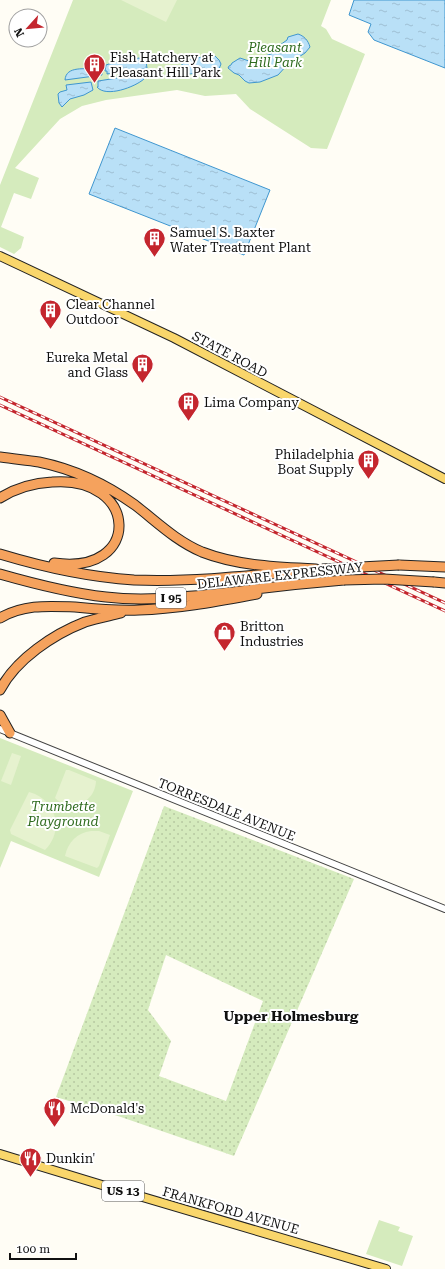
<svg xmlns="http://www.w3.org/2000/svg" width="445" height="1269" viewBox="0 0 445 1269" font-family="'Roboto Serif',serif">
  <style>
    .grass { fill: url(#grass-dots); fill-rule: evenodd }
    .park { fill: #d5ebbd }
    .pitch { fill: #e6f2cf }
    .water { fill: url(#water-ripples); stroke: #3f96cf }
    .lines { fill: none; stroke-linecap: round; stroke-linejoin: round }
    .minor-casing { stroke: #444; stroke-width: 8 }
    .major-casing { stroke: #222; stroke-width: 10 }
    .highway-casing { stroke: #222; stroke-width: 11 }
    .minor { stroke: #fff; stroke-width: 6 }
    .major { stroke: #f9d66b; stroke-width: 8 }
    .highway { stroke: #f5a25d; stroke-width: 9 }
    .rail-casing { stroke: #c4262e; stroke-width: 3 }
    .rail { stroke: #fff; stroke-width: 1.5; stroke-dasharray: 4.5; stroke-linecap: butt }
    .highway-bridge-casing { stroke: #222; stroke-width: 11; stroke-linecap: butt }
    .highway-bridge { stroke: #f5a25d; stroke-width: 9 }
    .labels { text-anchor: middle; stroke-width: 4; stroke-linejoin: round; paint-order: stroke }
    .shield { fill: #fff; stroke: #585858; stroke-width: 1 }
    .shield-label { font-size: 12px; font-weight: bold; fill: #111 }
    .park-label { font-size: 13px; font-style: italic; fill: #2f6b1f; stroke: #fff }
    .poi-label { font-size: 13px; fill: #111; stroke: #fff; text-anchor: start }
    .street-label { font-size: 13px; fill: #111; stroke: #fff }
    .neighbourhood-label { font-size: 14px; font-weight: bold; fill: #111; stroke: #fff }
  </style>
  <defs>
    <pattern id="grass-dots" width="8" height="8" patternUnits="userSpaceOnUse"><rect width="8" height="8" fill="#d5ebbd"/><path d="M2 2h.1M6 6h.1" fill="none" stroke="#b6c8a1" stroke-width="1.8" stroke-linecap="round"/></pattern>
    <pattern id="water-ripples" width="26" height="14" patternUnits="userSpaceOnUse"><rect width="26" height="14" fill="#b9e0f7"/><path d="M2 4q2-2 4 0t4 0M15 11q2-2 4 0t4 0" fill="none" stroke="#9ebfd3"/></pattern>
  </defs>
  <rect width="100%" height="100%" fill="#fffdf5"/>
  <path class="grass" d="M 164,806 L 354,879 L 234,1156 L 121,1117 L 56,1097 ZM 166,955 L 263,1001 L 226,1101 L 159,1076 L 171,1041 L 148,1010 Z"/>
  <path class="park" d="M 73,0 L 331,0 L 321,26 L 326,29 L 332,39 L 365,54 L 327,149 L 311,148 L 250,109 L 236,94 L 205,96 L 177,90 L 106,100 L 82,106 L 60,119 L 15,168 L 39,178 L 31,199 L 14,193 L 1,227 L 24,237 L 21,248 L 14,254 L 0,247 L 0,185 Z
    M 0,738 L 133,791 L 99,877 L 11,841 L 0,868 Z
    M 379,1220 L 400,1227 L 398,1231 L 413,1236 L 402,1266 L 366,1254 Z"/>
  <path class="pitch" d="M 121,0 L 177,0 L 166,22 Z
    M 12,753 L 21,756 L 11,785 L 1,781 Z
    M 66,770 L 69,770 L 96,781 C 95,803 71,813 55,798 Z
    M 29,792 C 56,799 65,830 45,850 L 11,834 L 10,830 Z
    M 91,831 L 99,831 L 110,835 L 99,866 L 97,868 L 65,856 C 68,842 77,833 91,831 Z"/>
  <path class="water" d="M 354,0 L 445,0 L 445,68 L 374,40 L 368,32 L 371,24 L 349,15 Z
    M 298,34 C 304,36 308,40 310,47 L 305,53 L 288,64 L 278,75 L 260,82 L 249,83 L 245,81 L 239,75 L 234,73 L 228,68 L 229,66 L 231,65 L 232,63 L 240,58 L 249,61 L 271,54 L 277,51 L 280,45 L 287,40 L 288,37 Z
    M 207,56 L 215,56 L 219,60 L 221,64 L 217,74 C 211,74 206,73 200,73 C 192,73 181,78 182,64 C 189,59 198,58 207,56 Z
    M 139,58 L 146,61 L 147,68 L 107,74 L 107,71 L 105,71 L 106,65 L 109,64 Z
    M 96,68 L 101,68 L 102,75 L 65,80 C 66,65 86,70 96,68 Z
    M 143,74 L 144,79 C 135,87 106,98 97,87 L 98,87 L 98,81 Z
    M 91,82 L 93,90 L 84,95 L 70,99 L 62,107 L 59,103 L 58,94 L 60,92 L 67,90 L 66,85 Z
    M 115,128 L 270,190 L 244,255 L 89,194 Z"/>
  <g class="lines">
    <defs>
      <path id="minor" d="M 0,729 L 445,909"/>
      <path id="major" d="M 0,256 L 174,338 L 445,479
        M 0,1154 L 102,1185 L 386,1269"/>
      <path id="highway" d="M 0,457 C 13,459 26,460 39,462 C 73,469 107,485 135,505 C 157,522 176,541 202,552 C 238,566 278,567 316,569
        M 0,498 C 16,488 33,483 52,482 C 139,475 143,576 54,563
        M 0,554 C 43,567 89,577 134,580 C 185,582 238,577 289,572
        M 399,565 L 445,567
        M 0,574 C 35,584 70,593 106,597 C 149,602 191,596 233,592 C 270,587 307,583 344,580
        M 434,582 L 445,583
        M 0,618 C 24,604 48,606 75,607 C 96,609 118,611 139,610 C 178,609 219,601 257,594
        M 0,690 C 16,659 54,634 85,622 C 97,618 109,616 121,613
        M 0,715 L 10,733"/>
    </defs>
    <use href="#minor" class="minor-casing"/>
    <use href="#major" class="major-casing"/>
    <use href="#highway" class="highway-casing"/>
    <use href="#minor" class="minor"/>
    <use href="#major" class="major"/>
    <use href="#highway" class="highway"/>
    <defs>
      <path id="rail" d="M 0,397 L 445,603
        M 0,405 L 445,611"/>
    </defs>
    <use href="#rail" class="rail-casing"/>
    <use href="#rail" class="rail"/>
    <defs>
      <path id="highway-bridge" d="M 322,569 L 399,565
        M 344,580 L 384,579 L 434,582"/>
    </defs>
    <use href="#highway-bridge" class="highway-bridge-casing"/>
    <use href="#highway-bridge" class="highway-bridge"/>
  </g>
  <defs>
    <symbol id="building-pin" viewBox="-11 -11 22 30"><path d="M0 17L-7.5 6A9.5 9.5 0 1 1 7.5 6Z" fill="#c4262e" stroke="#fff"/><path d="M-4-6H4V6H1V3H-1V6H-4ZM-2.5-4.3h1.7v1.8h-1.7ZM.8-4.3h1.7v1.8H.8ZM-2.5-1h1.7V.8h-1.7ZM.8-1h1.7V.8H.8Z" fill="#fff"/></symbol>
    <symbol id="shop-pin" viewBox="-11 -11 22 30"><path d="M0 17L-7.5 6A9.5 9.5 0 1 1 7.5 6Z" fill="#c4262e" stroke="#fff"/><path d="M-5-2.5h2.3a2.7 3.5 0 0 1 5.4 0H5L5.5 6h-11ZM-1.5-2.5h3a1.5 2.3 0 0 0-3 0Z" fill="#fff"/></symbol>
    <symbol id="restaurant-pin" viewBox="-11 -11 22 30"><path d="M0 17L-7.5 6A9.5 9.5 0 1 1 7.5 6Z" fill="#c4262e" stroke="#fff"/><path d="M-5-6h1v4h1v-4h1v4h1v-4h1v5L-1.5 .5V6h-2V.5L-5-1ZM5-6V6H3V1.5H1.5Q1.5-4 5-6Z" fill="#fff"/></symbol>
  </defs>
  <g fill-rule="evenodd">
    <use href="#building-pin" x="82" y="52" width="25" height="34"/>
    <use href="#building-pin" x="142" y="226" width="25" height="34"/>
    <use href="#building-pin" x="38" y="298" width="25" height="34"/>
    <use href="#building-pin" x="130" y="352" width="25" height="34"/>
    <use href="#building-pin" x="176" y="390" width="25" height="34"/>
    <use href="#building-pin" x="356" y="448" width="25" height="34"/>
    <use href="#shop-pin" x="212" y="620" width="25" height="34"/>
    <use href="#restaurant-pin" x="42" y="1096" width="25" height="34"/>
    <use href="#restaurant-pin" x="18" y="1146" width="25" height="34"/>
  </g>
  <g class="labels">
    <g class="shield">
      <rect x="156" y="588" width="30" height="20" rx="3"/>
      <rect x="102" y="1181" width="42" height="20" rx="3"/>
    </g>
    <g class="shield-label">
      <text x="171" y="602">I 95</text>
      <text x="123" y="1195">US 13</text>
    </g>
    <g class="park-label">
      <text x="275" y="52">Pleasant<tspan x="275" dy="15">Hill Park</tspan></text>
      <text x="63" y="811">Trumbette<tspan x="63" dy="15">Playground</tspan></text>
    </g>
    <g class="poi-label">
      <text x="110" y="62">Fish Hatchery at<tspan x="110" dy="15">Pleasant Hill Park</tspan></text>
      <text x="170" y="237">Samuel S. Baxter<tspan x="170" dy="15">Water Treatment Plant</tspan></text>
      <text x="66" y="309">Clear Channel<tspan x="66" dy="15">Outdoor</tspan></text>
      <text x="128" y="362" text-anchor="end">Eureka Metal<tspan x="128" dy="15">and Glass</tspan></text>
      <text x="204" y="407">Lima Company</text>
      <text x="354" y="459" text-anchor="end">Philadelphia<tspan x="354" dy="15">Boat Supply</tspan></text>
      <text x="240" y="631">Britton<tspan x="240" dy="15">Industries</tspan></text>
      <text x="70" y="1113">McDonald's</text>
      <text x="46" y="1163">Dunkin'</text>
    </g>
    <g class="street-label">
      <text transform="translate(230 354) rotate(28)" y="5">STATE ROAD</text>
      <text transform="translate(280 575) rotate(-6)" y="5">DELAWARE EXPRESSWAY</text>
      <text transform="translate(227 809) rotate(22)" y="5">TORRESDALE AVENUE</text>
      <text transform="translate(231 1210) rotate(16)" y="5">FRANKFORD AVENUE</text>
    </g>
    <g class="neighbourhood-label">
      <text x="291" y="1021">Upper Holmesburg</text>
    </g>
  </g>
  <g transform="translate(28 28) rotate(243)"><circle r="19" fill="#ffffff" stroke="#a0a0a0"/>
  <path d="M0-3L7 15L0 10L-7 15Z" fill="#c4262e"/>
  <text y="-6" font-size="11" font-weight="bold" text-anchor="middle" fill="#111111">N</text>
  </g>
  <path d="M10 1253v6h66v-6" fill="none" stroke="#111111" stroke-width="2"/>
  <text x="16" y="1253" font-size="12" fill="#111111" stroke="#ffffff" stroke-width="3" paint-order="stroke">100 m</text>
</svg>
